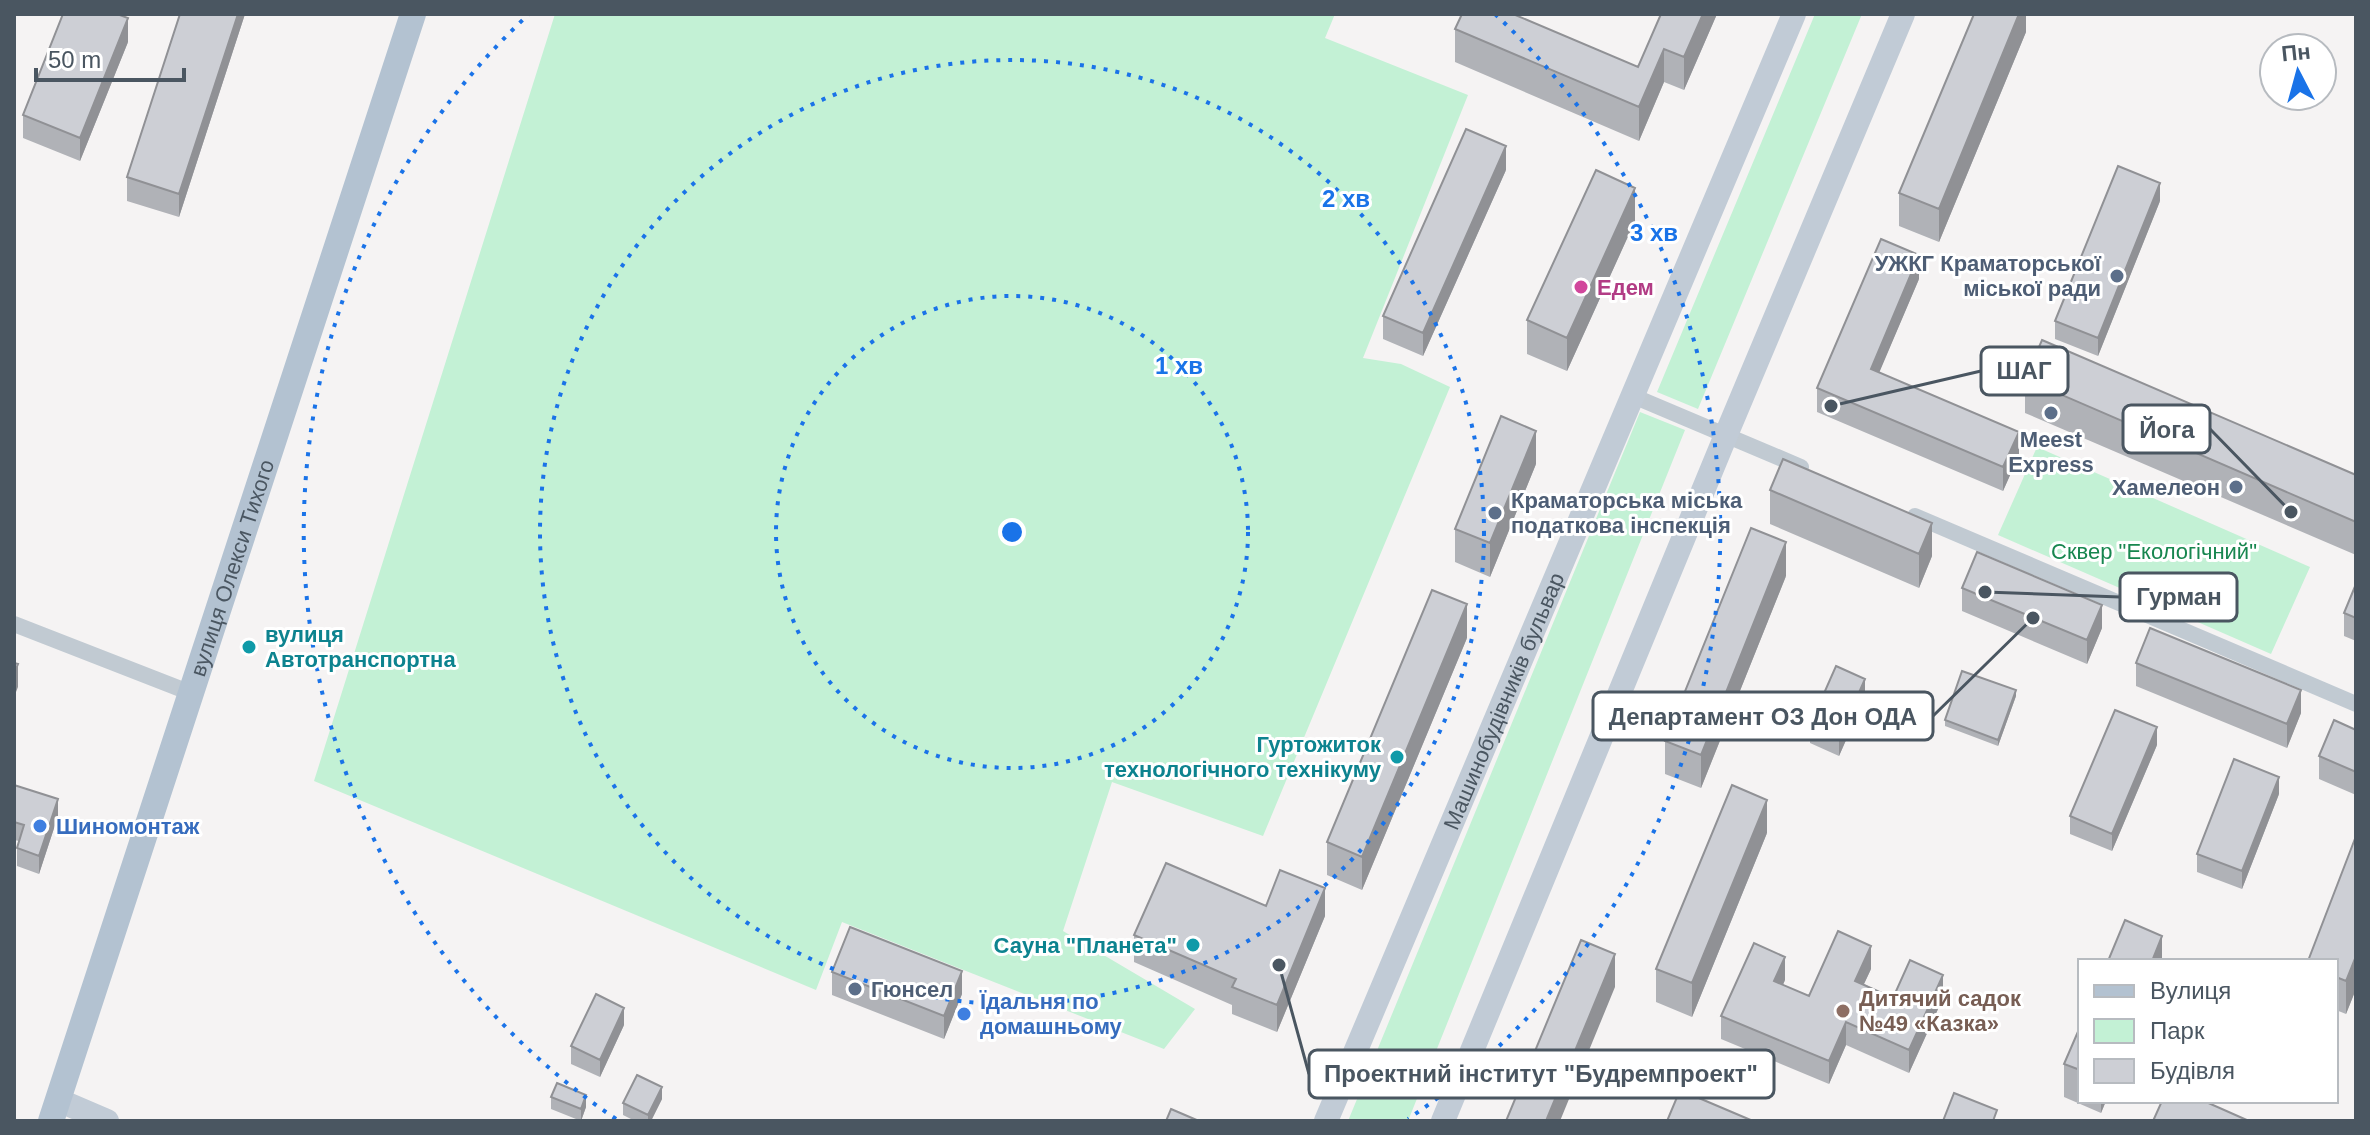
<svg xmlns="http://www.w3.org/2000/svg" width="2370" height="1135" viewBox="0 0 2370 1135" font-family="Arial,sans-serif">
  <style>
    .green { fill: #c3f1d5 }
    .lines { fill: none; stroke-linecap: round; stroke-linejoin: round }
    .street { stroke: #c1cad2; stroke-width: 16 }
    .secondary { stroke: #c1cbd6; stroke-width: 24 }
    .primary { stroke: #b3c2d1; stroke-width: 26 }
    .wall { fill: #b0b2b7 }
    .shaded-wall { fill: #909195 }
    .building { fill: #cdcfd5; stroke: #909195; stroke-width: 2 }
    .ring { fill: none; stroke: #1a73e8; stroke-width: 4; stroke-dasharray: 4 8 }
    .service-dot { fill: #5c6f8a; stroke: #fff; stroke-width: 3 }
    .hotel-dot { fill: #d1479c; stroke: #fff; stroke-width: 3 }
    .culture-dot { fill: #0f9aa8; stroke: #fff; stroke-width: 3 }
    .shop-dot { fill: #3f7fe0; stroke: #fff; stroke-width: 3 }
    .education-dot { fill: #8d6e63; stroke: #fff; stroke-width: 3 }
    .labels { text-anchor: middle; stroke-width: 6; stroke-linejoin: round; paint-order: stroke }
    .service-label { font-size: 22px; font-weight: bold; fill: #4e5e75; stroke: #fff; text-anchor: end }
    .hotel-label { font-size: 22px; font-weight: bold; fill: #b23c85; stroke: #fff; text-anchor: start }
    .park-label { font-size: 22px; fill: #17864f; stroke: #fff }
    .street-label { font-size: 22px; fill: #4a5661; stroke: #fff }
    .culture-label { font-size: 22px; font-weight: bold; fill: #0d838f; stroke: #fff; text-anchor: end }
    .shop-label { font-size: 22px; font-weight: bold; fill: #366cbe; stroke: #fff; text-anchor: start }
    .education-label { font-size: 22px; font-weight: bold; fill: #785e54; stroke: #fff; text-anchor: start }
    .centre { fill: #1a73e8; stroke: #fff; stroke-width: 4 }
    .ring-label { font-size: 24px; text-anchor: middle; font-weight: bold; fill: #1a73e8; stroke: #fff; stroke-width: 6; stroke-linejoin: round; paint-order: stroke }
    .leader { fill: none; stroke: #4a5661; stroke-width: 3 }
    .callout-dot { fill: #4a5661; stroke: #fff; stroke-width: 3 }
    .callout { fill: #fff; stroke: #4a5661; stroke-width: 3 }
    .callout-label { font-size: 24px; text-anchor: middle; font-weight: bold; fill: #4a5661 }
  </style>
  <rect width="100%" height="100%" fill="#f5f3f3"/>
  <path class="green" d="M 555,14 L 1335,14 L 1325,38 L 1468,95 L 1363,358 L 1401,364 L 1450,387 L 1263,836 L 1112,782 L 1063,931 L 1195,1009 L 1164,1049 L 842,922 L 816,990 L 314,781 Z
    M 1815,14 L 1862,14 L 1698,409 L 1657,392 Z
    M 1640,412 L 1685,430 L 1408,1121 L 1348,1121 Z
    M 2037,447 L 2310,567 L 2271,654 L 1998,535 Z"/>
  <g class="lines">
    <path class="street" d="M 1633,396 L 1801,467
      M 1915,516 L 2356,704
      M 14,624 L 191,693"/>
    <g class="secondary">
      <path d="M 58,1100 L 107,1121"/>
      <path id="s1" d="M 1326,1121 L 1794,14"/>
      <path d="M 1443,1121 L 1726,435 L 1903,14"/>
    </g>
    <path class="primary" id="s2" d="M 51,1121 L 413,14"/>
  </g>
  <path class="wall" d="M 180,14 L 245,14 L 179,217 L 127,201 L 127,177 Z
    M 1717,14 L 1684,90 L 1664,82 L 1639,141 L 1455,62 L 1455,29 L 1638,67 Z
    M 2026,14 L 2026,32 L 1939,242 L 1899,226 L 1899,193 Z
    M 128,42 L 80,161 L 23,138 L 23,115 Z
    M 1506,170 L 1423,356 L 1383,339 L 1383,316 Z
    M 2160,201 L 2098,356 L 2055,339 L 2055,321 Z
    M 1635,221 L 1567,371 L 1527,354 L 1527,320 Z
    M 1919,279 L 1879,372 L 2019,455 L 2003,491 L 1817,412 L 1817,388 Z
    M 2025,379 L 2356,475 L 2356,555 L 2025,413 Z
    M 1536,464 L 1490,577 L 1455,562 L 1455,529 Z
    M 1770,490 L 1932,556 L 1919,588 L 1770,524 Z
    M 1786,576 L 1701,788 L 1665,774 L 1665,741 Z
    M 2356,584 L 2356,641 L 2344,636 L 2344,613 Z
    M 1962,588 L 2102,628 L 2087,664 L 1962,611 Z
    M 1467,638 L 1362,890 L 1327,875 L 1327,842 Z
    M 2136,663 L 2301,713 L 2287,748 L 2136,686 Z
    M 2016,696 L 1998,746 L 1945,726 L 1945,720 Z
    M 1865,697 L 1839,756 L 1810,743 L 1810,725 Z
    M 2356,730 L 2356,795 L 2319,779 L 2319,756 Z
    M 2157,745 L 2112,851 L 2070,834 L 2070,816 Z
    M 14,785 L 58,816 L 39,874 L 17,866 L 17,848 L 19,841 L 14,840 Z
    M 2279,794 L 2242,889 L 2197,872 L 2197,854 Z
    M 1767,833 L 1692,1017 L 1656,1002 L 1656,969 Z
    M 2356,836 L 2356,989 L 2346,1014 L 2336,1010 L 2336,961 Z
    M 1266,906 L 1325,916 L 1277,1032 L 1232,1014 L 1232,1005 L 1134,962 L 1134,935 Z
    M 1871,969 L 1864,984 L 1893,998 L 1943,998 L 1909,1073 L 1846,1045 L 1829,1084 L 1721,1039 L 1721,1016 L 1785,980 L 1783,985 L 1809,996 Z
    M 832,972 L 962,994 L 944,1039 L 832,995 Z
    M 624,1025 L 600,1077 L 571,1064 L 571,1046 Z
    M 2080,1027 L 2080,1101 L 2106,1101 L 2101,1113 L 2064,1097 L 2064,1064 Z
    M 551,1097 L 586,1107 L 581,1121 L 551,1109 Z
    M 662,1099 L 651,1121 L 635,1121 L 623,1115 L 623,1103 Z"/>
  <path class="shaded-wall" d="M 238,14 L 245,14 L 179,217 L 179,194 Z
    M 1703,14 L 1717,14 L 1684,90 L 1684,57 Z
    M 2019,14 L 2026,14 L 2026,32 L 1939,242 L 1939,209 Z
    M 128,18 L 128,42 L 80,161 L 80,138 Z
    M 1664,49 L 1664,82 L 1639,141 L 1639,107 Z
    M 1506,146 L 1506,170 L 1423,356 L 1423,333 Z
    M 2160,183 L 2160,201 L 2098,356 L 2098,338 Z
    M 1635,188 L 1635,221 L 1567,371 L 1567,338 Z
    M 1919,255 L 1919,279 L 1871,392 L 1871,369 Z
    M 1536,431 L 1536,464 L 1490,577 L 1490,543 Z
    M 2019,432 L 2019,455 L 2003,491 L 2003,467 Z
    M 1932,523 L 1932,556 L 1919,588 L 1919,554 Z
    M 1786,542 L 1786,576 L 1701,788 L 1701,755 Z
    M 1467,604 L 1467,638 L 1362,890 L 1362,857 Z
    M 2102,605 L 2102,628 L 2087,664 L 2087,640 Z
    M 18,664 L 18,687 L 14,697 L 14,674 Z
    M 1865,679 L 1865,697 L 1839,756 L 1839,738 Z
    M 2016,690 L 2016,696 L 1998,746 L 1998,740 Z
    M 2301,690 L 2301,713 L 2287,748 L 2287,724 Z
    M 2157,727 L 2157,745 L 2112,851 L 2112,834 Z
    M 2279,777 L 2279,794 L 2242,889 L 2242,871 Z
    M 58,799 L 58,816 L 39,874 L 39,856 Z
    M 1767,800 L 1767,833 L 1692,1017 L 1692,983 Z
    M 1325,888 L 1325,916 L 1277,1032 L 1277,1005 Z
    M 2162,936 L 2162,961 L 2152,961 Z
    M 1871,946 L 1871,969 L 1855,1003 L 1855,981 Z
    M 1615,954 L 1615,987 L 1560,1121 L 1546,1121 Z
    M 2356,956 L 2356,989 L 2346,1014 L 2346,981 Z
    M 1785,957 L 1785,980 L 1774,1004 L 1774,981 Z
    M 962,971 L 962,994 L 944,1039 L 944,1016 Z
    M 1943,975 L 1943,998 L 1909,1073 L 1909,1050 Z
    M 624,1008 L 624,1025 L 600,1077 L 600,1060 Z
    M 1846,1022 L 1846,1045 L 1829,1084 L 1829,1061 Z
    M 662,1087 L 662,1099 L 651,1121 L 648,1121 L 648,1115 Z
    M 586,1095 L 586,1107 L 581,1121 L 581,1109 Z
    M 2101,1101 L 2106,1101 L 2101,1113 Z"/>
  <path class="building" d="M 63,14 L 117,14 L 128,18 L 80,138 L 23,115 Z
    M 180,14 L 238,14 L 179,194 L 127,177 Z
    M 1462,14 L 1513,14 L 1638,67 L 1661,14 L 1703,14 L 1684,57 L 1664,49 L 1639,107 L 1455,29 Z
    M 1974,14 L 2019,14 L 1939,209 L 1899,193 Z
    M 1466,129 L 1506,146 L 1423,333 L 1383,316 Z
    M 2118,166 L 2160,183 L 2098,338 L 2055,321 Z
    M 1596,170 L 1635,188 L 1567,338 L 1527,320 Z
    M 1881,239 L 1919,255 L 1871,369 L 2019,432 L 2003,467 L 1817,388 Z
    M 2042,340 L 2356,475 L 2356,522 L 2025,379 Z
    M 1501,416 L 1536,431 L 1490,543 L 1455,529 Z
    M 1783,459 L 1932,523 L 1919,554 L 1770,490 Z
    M 1751,528 L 1786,542 L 1701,755 L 1665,741 Z
    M 1977,552 L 2102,605 L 2087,640 L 1962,588 Z
    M 2356,584 L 2356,618 L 2344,613 Z
    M 1432,590 L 1467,604 L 1362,857 L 1327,842 Z
    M 2150,628 L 2301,690 L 2287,724 L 2136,663 Z
    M 14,663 L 18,664 L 14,674 Z
    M 1836,666 L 1865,679 L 1839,738 L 1810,725 Z
    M 1962,671 L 2016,690 L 1998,740 L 1945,720 Z
    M 2115,710 L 2157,727 L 2112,834 L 2070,816 Z
    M 2334,720 L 2356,730 L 2356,772 L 2319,756 Z
    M 2234,759 L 2279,777 L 2242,871 L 2197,854 Z
    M 14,785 L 58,799 L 39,856 L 17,848 L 24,825 L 14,822 Z
    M 1732,785 L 1767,800 L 1692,983 L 1656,969 Z
    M 2356,836 L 2356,956 L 2346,981 L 2336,977 L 2336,961 L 2308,961 Z
    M 1166,863 L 1266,906 L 1280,870 L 1325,888 L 1277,1005 L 1232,987 L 1236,979 L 1134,935 Z
    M 2125,920 L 2162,936 L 2152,961 L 2108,961 Z
    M 850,927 L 962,971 L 944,1016 L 832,972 Z
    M 1838,931 L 1871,946 L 1855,981 L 1893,998 L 1910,960 L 1943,975 L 1909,1050 L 1846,1022 L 1829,1061 L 1721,1016 L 1754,943 L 1785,957 L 1774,981 L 1809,996 Z
    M 1581,940 L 1615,954 L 1546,1121 L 1506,1121 Z
    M 596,994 L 624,1008 L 600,1060 L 571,1046 Z
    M 2080,1027 L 2080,1070 L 2064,1064 Z
    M 637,1075 L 662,1087 L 648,1115 L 623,1103 Z
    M 557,1083 L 586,1095 L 581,1109 L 551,1097 Z
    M 1680,1090 L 1753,1121 L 1667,1121 Z
    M 1954,1093 L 1997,1110 L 1993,1121 L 1943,1121 Z
    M 2162,1101 L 2204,1101 L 2249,1121 L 2153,1121 Z
    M 1171,1109 L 1199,1121 L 1166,1121 Z"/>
  <g class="ring">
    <circle cx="1012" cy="532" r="236"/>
    <circle cx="1012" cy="532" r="472"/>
    <path d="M616 1119A708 708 0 0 1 529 14M1495 14A708 708 0 0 1 1408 1119"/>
  </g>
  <g class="service-dot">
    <circle cx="2117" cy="276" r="8"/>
    <circle cx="2051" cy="413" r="8"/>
    <circle cx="2236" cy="487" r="8"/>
    <circle cx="1495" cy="513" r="8"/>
    <circle cx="855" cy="989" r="8"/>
  </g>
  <circle class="hotel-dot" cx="1581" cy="287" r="8"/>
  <g class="culture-dot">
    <circle cx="249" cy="647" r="8"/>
    <circle cx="1397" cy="757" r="8"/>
    <circle cx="1193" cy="945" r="8"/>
  </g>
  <g class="shop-dot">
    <circle cx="40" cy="826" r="8"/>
    <circle cx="964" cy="1014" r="8"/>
  </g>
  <circle class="education-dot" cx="1843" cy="1011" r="8"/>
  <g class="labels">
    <g class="service-label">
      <text x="2101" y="271">УЖКГ Краматорської<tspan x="2101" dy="25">міської ради</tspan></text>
      <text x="2051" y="447" text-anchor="middle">Meest<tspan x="2051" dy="25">Express</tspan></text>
      <text x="2220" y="495">Хамелеон</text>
      <text x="1511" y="508" text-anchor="start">Краматорська міська<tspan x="1511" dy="25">податкова інспекція</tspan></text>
      <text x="871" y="997" text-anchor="start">Гюнсел</text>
    </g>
    <g class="hotel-label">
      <text x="1597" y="295">Едем</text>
    </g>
    <g class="park-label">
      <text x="2154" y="559">Сквер "Екологічний"</text>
    </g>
    <g class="street-label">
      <text dy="8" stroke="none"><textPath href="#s2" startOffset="582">вулиця Олекси Тихого</textPath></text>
      <text dy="8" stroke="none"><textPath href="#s1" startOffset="456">Машинобудівників бульвар</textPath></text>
    </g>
    <g class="culture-label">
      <text x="265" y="642" text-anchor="start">вулиця<tspan x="265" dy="25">Автотранспортна</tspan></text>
      <text x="1381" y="752">Гуртожиток<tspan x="1381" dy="25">технологічного технікуму</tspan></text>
      <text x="1177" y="953">Сауна "Планета"</text>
    </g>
    <g class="shop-label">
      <text x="56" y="834">Шиномонтаж</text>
      <text x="980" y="1009">Їдальня по<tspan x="980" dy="25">домашньому</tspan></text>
    </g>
    <g class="education-label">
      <text x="1859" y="1006">Дитячий садок<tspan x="1859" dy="25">№49 «Казка»</tspan></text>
    </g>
  </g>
  <circle cx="1012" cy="532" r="12" class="centre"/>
  <g class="ring-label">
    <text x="1346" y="207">2 хв</text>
    <text x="1654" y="241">3 хв</text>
    <text x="1179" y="374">1 хв</text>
  </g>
  <path class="leader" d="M1831 406L1981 371M2291 512L2210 429M1985 592L2120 597M2033 618L1933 716M1279 965L1309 1074"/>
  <g class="callout-dot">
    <circle cx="1831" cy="406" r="8"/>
    <circle cx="2291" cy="512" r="8"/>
    <circle cx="1985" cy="592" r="8"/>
    <circle cx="2033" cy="618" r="8"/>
    <circle cx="1279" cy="965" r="8"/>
  </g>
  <g class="callout">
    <rect x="1981" y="347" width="87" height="48" rx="8"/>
    <rect x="2123" y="405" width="87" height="48" rx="8"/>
    <rect x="2120" y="573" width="117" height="48" rx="8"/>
    <rect x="1593" y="692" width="340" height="48" rx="8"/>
    <rect x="1309" y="1050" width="465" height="48" rx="8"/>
  </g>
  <g class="callout-label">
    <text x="2024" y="379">ШАГ</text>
    <text x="2167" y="438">Йога</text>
    <text x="2179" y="605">Гурман</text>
    <text x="1763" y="725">Департамент ОЗ Дон ОДА</text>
    <text x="1541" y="1082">Проектний інститут "Будремпроект"</text>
  </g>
  <rect width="2370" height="1135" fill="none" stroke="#4a5661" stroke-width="32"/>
  <rect x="2078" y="959" width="260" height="144" fill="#ffffff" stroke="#b7bbc0" stroke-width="2"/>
  <rect x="2094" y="985" width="40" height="12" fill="#b3c2d1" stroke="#b7bbc0" stroke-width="2"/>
  <text x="2150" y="999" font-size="24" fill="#4a5661">Вулиця</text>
  <rect x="2094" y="1019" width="40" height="24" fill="#c3f1d5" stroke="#b7bbc0" stroke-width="2"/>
  <text x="2150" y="1039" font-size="24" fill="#4a5661">Парк</text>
  <rect x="2094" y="1059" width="40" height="24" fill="#cdcfd5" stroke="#b7bbc0" stroke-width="2"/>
  <text x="2150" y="1079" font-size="24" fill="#4a5661">Будівля</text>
  <g transform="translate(2298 72) rotate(354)"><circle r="38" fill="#ffffff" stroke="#b7bbc0" stroke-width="2"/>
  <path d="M0-6L14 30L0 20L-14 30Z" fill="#1a73e8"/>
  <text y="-12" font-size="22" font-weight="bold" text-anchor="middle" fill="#4a5661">Пн</text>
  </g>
  <path d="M36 68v12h148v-12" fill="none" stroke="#4a5661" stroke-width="4"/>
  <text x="48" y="68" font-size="24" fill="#4a5661" stroke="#ffffff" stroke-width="6" paint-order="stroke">50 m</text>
</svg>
